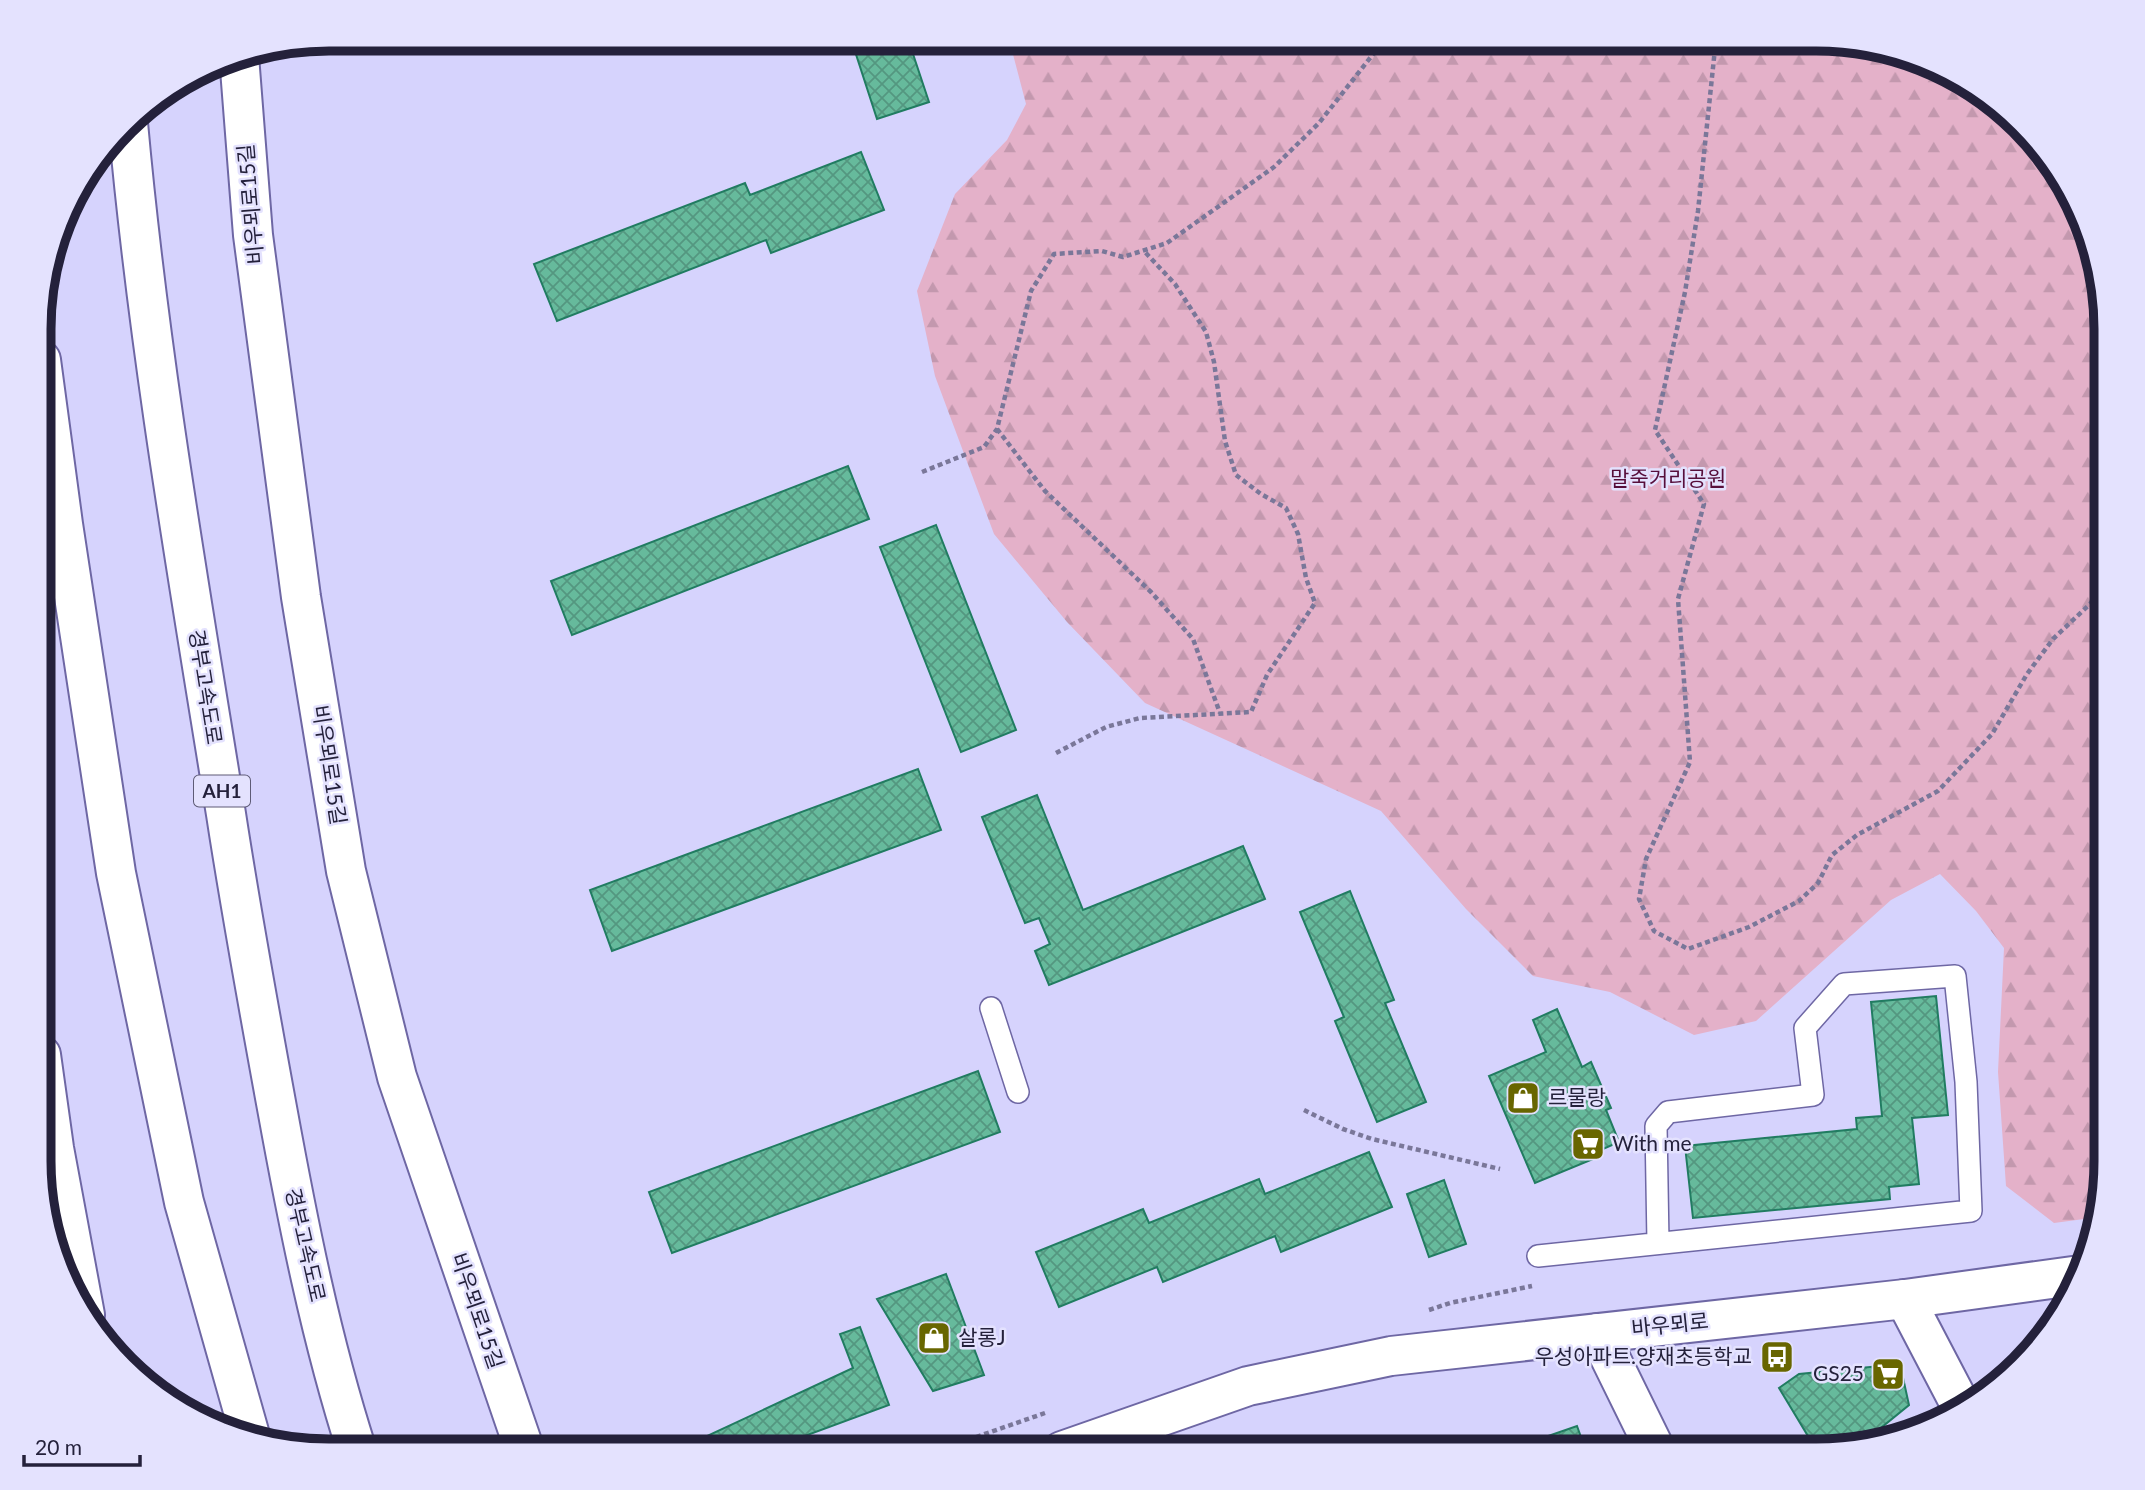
<svg xmlns="http://www.w3.org/2000/svg" width="2145" height="1490" viewBox="0 0 2145 1490" font-family="Lato,'Noto Sans KR',sans-serif">
  <style>
    .forest { fill: url(#forest-firs) }
    .building { fill: url(#building-cross-hatch); stroke: #217c61; stroke-width: 2 }
    .lines { fill: none; stroke-linecap: round; stroke-linejoin: round }
    .service-casing { stroke: #6e67a4; stroke-width: 24 }
    .minor-casing { stroke: #6e67a4; stroke-width: 42 }
    .tertiary-casing { stroke: #6e67a4; stroke-width: 42 }
    .trunk-casing { stroke: #6e67a4; stroke-width: 42 }
    .path { stroke: #7a7799; stroke-width: 4.5; stroke-dasharray: 5 3.5; stroke-linecap: butt }
    .service { stroke: #fff; stroke-width: 21 }
    .minor { stroke: #fff; stroke-width: 38 }
    .tertiary { stroke: #fff; stroke-width: 38 }
    .trunk { stroke: #fff; stroke-width: 38 }
    .labels { text-anchor: middle; stroke-width: 5; stroke-linejoin: round; paint-order: stroke }
    .shield { fill: #e4e2fe; stroke: #5e5b76; stroke-width: 2 }
    .shield-label { font-size: 19px; font-weight: bold; fill: #24213b }
    .street-label { font-size: 21px; fill: #24213b; stroke: #e4e2fe }
    .park-label { font-size: 21px; fill: #570e3b; stroke: #e4e2fe }
    .poi-label { font-size: 21px; fill: #24213b; stroke: #e4e2fe; text-anchor: start }
    .rim { fill: none; stroke: #24213b; stroke-width: 9 }
  </style>
  <defs>
    <pattern id="forest-firs" width="22" height="20" patternUnits="userSpaceOnUse" patternTransform="scale(1.75)"><rect width="22" height="20" fill="#e4b1c9"/><path d="M5 1l3.5 6h-7zM16 11l3.5 6h-7z" fill="#c398ae"/></pattern>
    <pattern id="building-cross-hatch" width="8" height="8" patternUnits="userSpaceOnUse" patternTransform="scale(1.75)"><rect width="8" height="8" fill="#66ba9c"/><path d="M0 0l8 8M0 8l8-8" fill="none" stroke="#549780"/></pattern>
  </defs>
  <rect width="100%" height="100%" fill="#d6d3fd"/>
  <path class="forest" d="M 1009,39 L 1835,39 L 1910,54 L 1993,98 L 2076,200 L 2106,310 L 2106,1180 L 2099,1217 L 2054,1223 L 2006,1186 L 1998,1072 L 2004,948 L 1976,911 L 1940,874 L 1891,900 L 1756,1021 L 1694,1035 L 1610,992 L 1533,976 L 1466,909 L 1381,811 L 1145,703 L 1067,622 L 994,534 L 935,376 L 917,291 L 955,194 L 1007,140 L 1026,104 Z"/>
  <path class="building" d="M 851,39 L 908,39 L 929,102 L 877,119 Z
    M 861,152 L 884,210 L 771,253 L 766,240 L 557,321 L 534,264 L 745,183 L 750,195 Z
    M 848,466 L 869,519 L 572,635 L 551,581 Z
    M 936,525 L 1016,730 L 961,752 L 880,547 Z
    M 918,769 L 941,830 L 612,951 L 590,890 Z
    M 1037,795 L 1083,910 L 1243,846 L 1265,899 L 1049,985 L 1035,951 L 1050,944 L 1039,918 L 1025,923 L 982,817 Z
    M 1350,891 L 1394,1000 L 1385,1003 L 1426,1102 L 1377,1122 L 1335,1021 L 1344,1017 L 1300,912 Z
    M 1936,996 L 1948,1115 L 1912,1118 L 1919,1184 L 1889,1187 L 1890,1199 L 1693,1218 L 1685,1146 L 1857,1129 L 1856,1118 L 1882,1116 L 1871,1002 Z
    M 1557,1009 L 1582,1067 L 1591,1062 L 1611,1108 L 1606,1110 L 1619,1142 L 1596,1152 L 1598,1157 L 1535,1183 L 1489,1076 L 1546,1052 L 1533,1020 Z
    M 978,1071 L 1000,1132 L 672,1253 L 649,1192 Z
    M 1369,1152 L 1392,1207 L 1281,1252 L 1275,1236 L 1163,1282 L 1157,1267 L 1059,1307 L 1036,1252 L 1143,1209 L 1149,1223 L 1259,1179 L 1265,1194 Z
    M 1444,1180 L 1466,1244 L 1429,1257 L 1407,1194 Z
    M 946,1274 L 984,1375 L 933,1391 L 877,1299 Z
    M 860,1327 L 889,1405 L 764,1451 L 675,1451 L 853,1368 L 840,1334 Z
    M 1900,1364 L 1909,1405 L 1866,1440 L 1817,1451 L 1779,1388 L 1799,1374 Z
    M 1577,1426 L 1586,1451 L 1505,1451 Z"/>
  <g class="lines">
    <defs>
      <path id="service" d="M 991,1008 L 1018,1092
        M 1538,1256 L 1971,1211 L 1966,1082 L 1955,976 L 1844,984 L 1805,1028 L 1813,1095 L 1668,1112 L 1656,1126 L 1658,1243"/>
      <path id="minor" d="M 1905,1299 L 1962,1408
        M 1598,1333 L 1656,1451"/>
      <path id="tertiary" d="M 239,56 L 253,235 L 301,597 L 346,871 L 397,1077 L 525,1451
        M 41,1055 L 54,1148 L 85,1315
        M 1062,1451 L 1248,1386 L 1391,1356 L 1905,1299 L 2080,1275"/>
      <path id="trunk" d="M 128,123 C 149,355 189,584 226,814 C 241,912 259,1010 277,1108 C 298,1223 321,1339 357,1451
        M 41,360 L 63,524 L 116,873 L 184,1202 L 251,1439"/>
    </defs>
    <use href="#service" class="service-casing"/>
    <use href="#minor" class="minor-casing"/>
    <use href="#tertiary" class="tertiary-casing"/>
    <use href="#trunk" class="trunk-casing"/>
    <path class="path" d="M 1716,39 L 1698,211 L 1685,292 L 1655,430 L 1704,504 L 1678,599 L 1690,762 L 1646,859 L 1639,899 L 1654,931 L 1688,949 L 1749,927 L 1799,901 L 1818,883 L 1832,855 L 1857,835 L 1938,791 L 1992,734 L 2027,674 L 2053,639 L 2090,604 L 2106,584
      M 997,429 L 1045,491 L 1151,592 L 1193,639 L 1220,713
      M 922,472 L 984,447 L 997,429 L 1031,291 L 1054,254 L 1102,251 L 1123,257 L 1167,243 L 1274,167 L 1319,123 L 1385,39
      M 1056,753 L 1106,727 L 1140,718 L 1251,712 L 1267,675 L 1315,603 L 1306,578 L 1298,534 L 1286,508 L 1261,494 L 1236,475 L 1225,441 L 1214,362 L 1206,332 L 1175,284 L 1144,251
      M 1304,1110 L 1343,1129 L 1372,1139 L 1500,1169
      M 1429,1310 L 1450,1303 L 1532,1286
      M 936,1451 L 1045,1413"/>
    <use href="#service" class="service"/>
    <use href="#minor" class="minor"/>
    <use href="#tertiary" class="tertiary"/>
    <use href="#trunk" class="trunk"/>
  </g>
  <defs>
    <symbol id="shop-square" viewBox="-11 -11 22 22"><rect x="-9" y="-9" width="18" height="18" rx="4" fill="#686600" stroke="#e4e2fe"/><path d="M-5-2.5h2.3a2.7 3.5 0 0 1 5.4 0H5L5.5 6h-11ZM-1.5-2.5h3a1.5 2.3 0 0 0-3 0Z" fill="#fff"/></symbol>
    <symbol id="supermarket-square" viewBox="-11 -11 22 22"><rect x="-9" y="-9" width="18" height="18" rx="4" fill="#686600" stroke="#e4e2fe"/><path d="M-6-5.5h2.5l.6 2H6L4.5 2H-2.5L-4.4-4H-6ZM-1.5 3.2a1.3 1.3 0 1 0 .1 0ZM3 3.2a1.3 1.3 0 1 0 .1 0Z" fill="#fff"/></symbol>
    <symbol id="bus-square" viewBox="-11 -11 22 22"><rect x="-9" y="-9" width="18" height="18" rx="4" fill="#686600" stroke="#e4e2fe"/><path d="M-5-6H5V4H4V6H2V4H-2V6H-4V4H-5ZM-3.5-4V0h7V-4ZM-3.5 1.2v1.5H-2V1.2ZM2 1.2v1.5H3.5V1.2Z" fill="#fff"/></symbol>
  </defs>
  <g fill-rule="evenodd">
    <use href="#shop-square" x="1504" y="1079" width="38" height="38"/>
    <use href="#supermarket-square" x="1569" y="1125" width="38" height="38"/>
    <use href="#shop-square" x="915" y="1319" width="38" height="38"/>
    <use href="#bus-square" x="1758" y="1338" width="38" height="38"/>
    <use href="#supermarket-square" x="1869" y="1355" width="38" height="38"/>
  </g>
  <g class="labels">
    <rect class="shield" x="194" y="775.5" width="56" height="31" rx="5"/>
    <g class="shield-label">
      <text x="222" y="798">AH1</text>
    </g>
    <g class="street-label">
      <text transform="translate(251 204) rotate(-95)" y="7">비우뫼로15길</text>
      <text transform="translate(205 687) rotate(81)" y="7">경부고속도로</text>
      <text transform="translate(329 765) rotate(81)" y="7">비우뫼로15길</text>
      <text transform="translate(305 1245) rotate(77)" y="7">경부고속도로</text>
      <text transform="translate(477 1311) rotate(71)" y="7">비우뫼로15길</text>
      <text transform="translate(1670 1325) rotate(-6)" y="7">바우뫼로</text>
    </g>
    <g class="park-label">
      <text x="1668" y="486">말죽거리공원</text>
    </g>
    <g class="poi-label">
      <text x="1548" y="1105">르물랑</text>
      <text x="1612" y="1151">With me</text>
      <text x="958" y="1345">살롱J</text>
      <text x="1752" y="1364" text-anchor="end">우성아파트.양재초등학교</text>
      <text x="1864" y="1381" text-anchor="end">GS25</text>
    </g>
  </g>
  <path d="M0 0H2145V1490H0ZM329 51H1816A278 278 0 0 1 2094 329V1161A278 278 0 0 1 1816 1439H329A278 278 0 0 1 51 1161V329A278 278 0 0 1 329 51Z" fill="#e4e2fe" fill-rule="evenodd"/>
  <path class="rim" d="M329 51H1816A278 278 0 0 1 2094 329V1161A278 278 0 0 1 1816 1439H329A278 278 0 0 1 51 1161V329A278 278 0 0 1 329 51Z"/>
  <path d="M24 1455v10h116v-10" fill="none" stroke="#24213b" stroke-width="3.5"/>
  <text x="35" y="1455" font-size="21" fill="#24213b" stroke="#e4e2fe" stroke-width="5" paint-order="stroke">20 m</text>
</svg>
